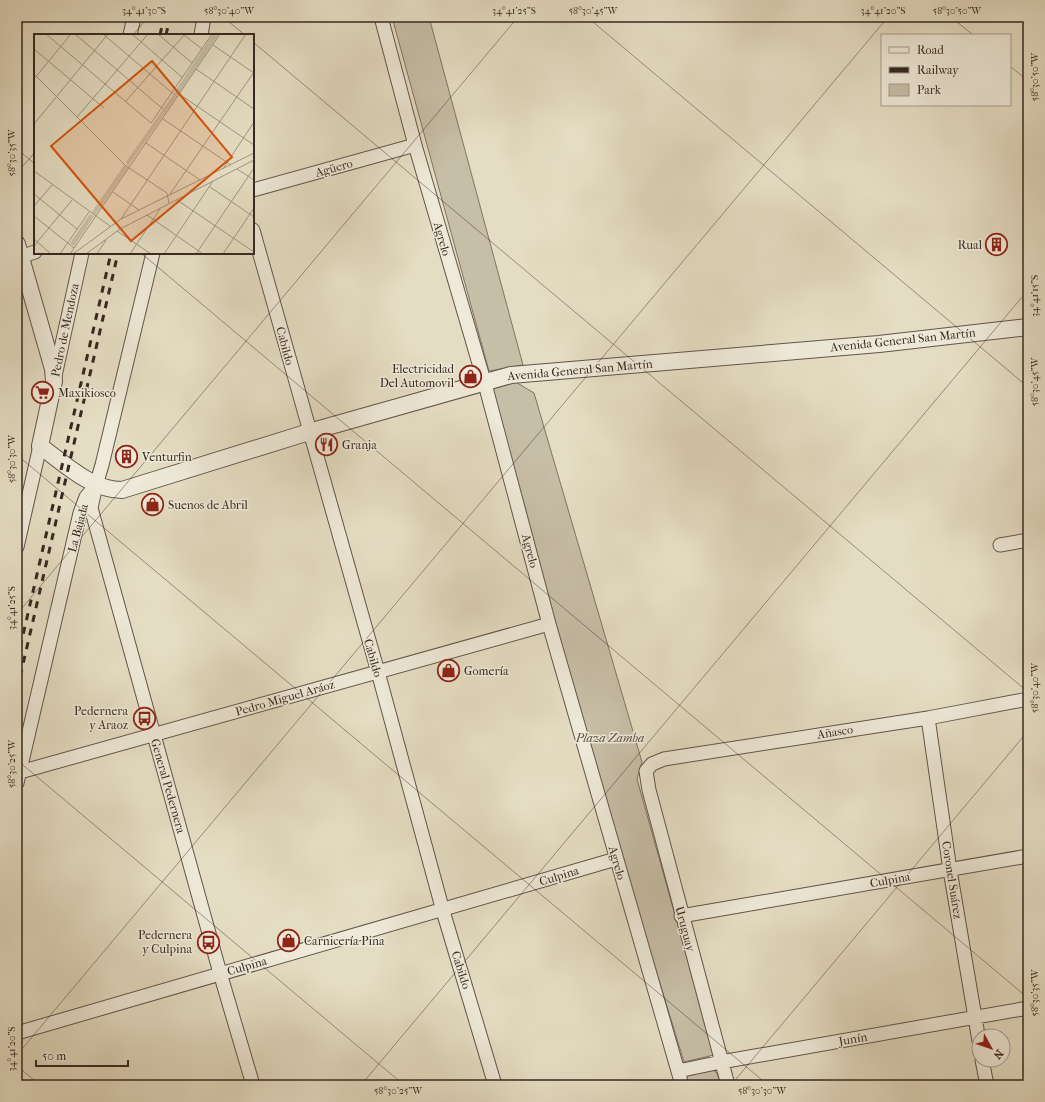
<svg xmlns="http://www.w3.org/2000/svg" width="1045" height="1102" viewBox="0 0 1045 1102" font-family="'IM FELL French Canon',serif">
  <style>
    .green { fill: #c7bea7; stroke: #7f7364 }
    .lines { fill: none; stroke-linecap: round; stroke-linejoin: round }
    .minor-casing { stroke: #62554a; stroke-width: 15 }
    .tertiary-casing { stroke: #62554a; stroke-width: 18 }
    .minor { stroke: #eee9d8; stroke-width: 13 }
    .tertiary { stroke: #eee9d8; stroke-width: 16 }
    .rail { stroke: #372821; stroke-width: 3; stroke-dasharray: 7 7; stroke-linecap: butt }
    .ticks { fill: none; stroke: #372821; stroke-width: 1; stroke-opacity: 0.45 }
    .labels { text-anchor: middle; stroke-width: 3; stroke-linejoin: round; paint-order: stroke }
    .street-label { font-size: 12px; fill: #372821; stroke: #eee9d8 }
    .poi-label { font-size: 12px; fill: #372821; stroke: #eee9d8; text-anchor: start }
    .park-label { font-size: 12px; font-style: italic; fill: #5b4e42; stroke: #eee9d8 }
    .inset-road { fill: none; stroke: #9f9582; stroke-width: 1 }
    .view { fill: #d6540e; fill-opacity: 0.15; stroke: #d6540e; stroke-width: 2 }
    .inset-edge { fill: none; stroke: #372821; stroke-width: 2 }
    .neatline { fill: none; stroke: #372821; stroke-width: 1.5 }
    .ticks-label { font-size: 10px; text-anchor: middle; fill: #372821 }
  </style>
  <rect width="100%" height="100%" fill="#e5ddc3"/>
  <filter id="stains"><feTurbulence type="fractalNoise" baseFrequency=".005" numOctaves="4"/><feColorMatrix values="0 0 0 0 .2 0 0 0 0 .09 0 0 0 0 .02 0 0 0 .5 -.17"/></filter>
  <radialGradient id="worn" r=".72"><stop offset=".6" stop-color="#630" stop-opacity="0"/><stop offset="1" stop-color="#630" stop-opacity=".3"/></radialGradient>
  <path class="green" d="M 392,17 L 429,17 L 523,365 L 489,371 Z
    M 514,381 L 534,393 L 642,762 L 637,779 L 714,1055 L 684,1062 L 595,771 L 490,390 L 495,385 Z
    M 710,1068 L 717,1073 L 721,1085 L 687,1085 L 684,1075 Z"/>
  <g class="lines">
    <defs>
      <path id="minor" d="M 381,17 L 415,145 L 485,384 L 549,624 L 682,1085
        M 130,35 L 134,17
        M 201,35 L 204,17
        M 253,190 L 415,145
        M 253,230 L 378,672 L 443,911 L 495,1085
        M 17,258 L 35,252
        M 55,376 L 82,253
        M 96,485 L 91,508 L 220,973 L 253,1085
        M 1000,545 L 1028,540
        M 17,547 L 40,446
        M 928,718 L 950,870 L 979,1041
        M 20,772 L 549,624
        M 17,783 L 80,513 L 86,497 L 96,485 L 102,465 L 153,253
        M 681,916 L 1028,856
        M 17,1033 L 616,859
        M 982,1060 L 987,1085
        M 678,1071 L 721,1062 L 1028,1008
        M 728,1085 L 649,790 L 646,771 L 652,764 L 664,759 L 928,718 L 1028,699"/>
      <path id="tertiary" d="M 17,244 L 53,369 L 54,381 L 40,446 C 64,463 91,490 122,490 L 309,432 L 511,375 L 879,344 L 1028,327"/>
    </defs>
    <use href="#minor" class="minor-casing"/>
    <use href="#tertiary" class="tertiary-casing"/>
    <use href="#minor" class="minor"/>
    <use href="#tertiary" class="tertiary"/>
    <path class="rail" d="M 160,35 L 164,17
      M 166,35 L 170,17
      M 17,661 L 111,253
      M 17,690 L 118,253"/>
  </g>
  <path class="ticks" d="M 223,17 L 245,35M 587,17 L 1028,387M 951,17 L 973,35M 133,35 L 148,17M 253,42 L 1028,692M 1010,66 L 1028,81M 17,149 L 35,164M 17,173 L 35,152M 141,253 L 1028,998M 17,455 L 768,1085M 17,614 L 518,17M 17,760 L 404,1085M 17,1055 L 888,17M 17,1066 L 40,1085M 361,1085 L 1028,290M 731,1085 L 1028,731"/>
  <defs>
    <symbol id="building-ring" viewBox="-11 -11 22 22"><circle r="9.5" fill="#eee9d8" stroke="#8f2418" stroke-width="1.5"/><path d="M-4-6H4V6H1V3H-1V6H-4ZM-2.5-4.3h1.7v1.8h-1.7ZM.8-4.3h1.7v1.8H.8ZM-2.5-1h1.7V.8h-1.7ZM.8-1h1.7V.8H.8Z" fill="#8f2418"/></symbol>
    <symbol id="shop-ring" viewBox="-11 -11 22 22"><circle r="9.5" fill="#eee9d8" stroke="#8f2418" stroke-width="1.5"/><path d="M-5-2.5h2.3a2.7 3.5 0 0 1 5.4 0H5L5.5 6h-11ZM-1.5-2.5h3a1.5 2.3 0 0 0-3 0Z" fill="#8f2418"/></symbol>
    <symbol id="supermarket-ring" viewBox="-11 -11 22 22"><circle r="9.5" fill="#eee9d8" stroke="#8f2418" stroke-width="1.5"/><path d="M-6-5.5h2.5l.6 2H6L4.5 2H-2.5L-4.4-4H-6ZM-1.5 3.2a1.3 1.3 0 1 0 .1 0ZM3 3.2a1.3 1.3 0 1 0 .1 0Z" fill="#8f2418"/></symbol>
    <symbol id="restaurant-ring" viewBox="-11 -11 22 22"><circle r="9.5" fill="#eee9d8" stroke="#8f2418" stroke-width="1.5"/><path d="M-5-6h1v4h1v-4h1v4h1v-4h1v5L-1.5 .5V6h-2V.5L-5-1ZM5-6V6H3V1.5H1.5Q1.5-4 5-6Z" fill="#8f2418"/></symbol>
    <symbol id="bus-ring" viewBox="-11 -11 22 22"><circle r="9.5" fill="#eee9d8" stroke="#8f2418" stroke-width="1.5"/><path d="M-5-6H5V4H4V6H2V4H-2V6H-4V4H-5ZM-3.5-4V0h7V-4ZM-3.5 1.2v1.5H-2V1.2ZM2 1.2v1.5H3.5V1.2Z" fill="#8f2418"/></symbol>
  </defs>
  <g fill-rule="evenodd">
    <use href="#building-ring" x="984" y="232" width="25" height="25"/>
    <use href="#shop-ring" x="458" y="364" width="25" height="25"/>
    <use href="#supermarket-ring" x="30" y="380" width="25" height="25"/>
    <use href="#restaurant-ring" x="314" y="432" width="25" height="25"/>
    <use href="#building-ring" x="114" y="444" width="25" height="25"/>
    <use href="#shop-ring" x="140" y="492" width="25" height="25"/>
    <use href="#shop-ring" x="436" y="658" width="25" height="25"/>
    <use href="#bus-ring" x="132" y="706" width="25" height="25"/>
    <use href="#shop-ring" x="276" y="928" width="25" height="25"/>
    <use href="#bus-ring" x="196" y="930" width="25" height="25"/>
  </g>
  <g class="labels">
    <g class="street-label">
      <text transform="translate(334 168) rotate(-16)" y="4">Agüero</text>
      <text transform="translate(442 239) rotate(74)" y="4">Agrelo</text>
      <text transform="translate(65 330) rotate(-78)" y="4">Pedro de Mendoza</text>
      <text transform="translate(903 340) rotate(-6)" y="4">Avenida General San Martín</text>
      <text transform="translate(285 346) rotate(75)" y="4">Cabildo</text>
      <text transform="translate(580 370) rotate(-5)" y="4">Avenida General San Martín</text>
      <text transform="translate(78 528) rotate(-75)" y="4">La Bajada</text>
      <text transform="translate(530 551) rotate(75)" y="4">Agrelo</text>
      <text transform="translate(373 658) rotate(74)" y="4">Cabildo</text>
      <text transform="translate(285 698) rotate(-16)" y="4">Pedro Miguel Aráoz</text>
      <text transform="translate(835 732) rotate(-9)" y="4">Añasco</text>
      <text transform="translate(168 786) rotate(74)" y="4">General Pedernera</text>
      <text transform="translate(617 863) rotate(74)" y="4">Agrelo</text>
      <text transform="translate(559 876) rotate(-17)" y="4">Culpina</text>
      <text transform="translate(890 880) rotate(-10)" y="4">Culpina</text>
      <text transform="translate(952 880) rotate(81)" y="4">Coronel Suárez</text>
      <text transform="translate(685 929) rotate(75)" y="4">Uruguay</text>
      <text transform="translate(247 966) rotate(-16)" y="4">Culpina</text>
      <text transform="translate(461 970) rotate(73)" y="4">Cabildo</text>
      <text transform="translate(853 1039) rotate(-10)" y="4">Junín</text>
    </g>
    <g class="poi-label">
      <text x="982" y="249" text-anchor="end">Rual</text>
      <text x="454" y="373" text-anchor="end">Electricidad<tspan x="454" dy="14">Del Automovil</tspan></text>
      <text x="58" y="397">Maxikiosco</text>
      <text x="342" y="449">Granja</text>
      <text x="142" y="461">Venturfin</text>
      <text x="168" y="509">Suenos de Abril</text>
      <text x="464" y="675">Gomería</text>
      <text x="128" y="715" text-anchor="end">Pedernera<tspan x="128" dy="14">y Araoz</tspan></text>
      <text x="192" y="939" text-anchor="end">Pedernera<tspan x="192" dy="14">y Culpina</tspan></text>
      <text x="304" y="945">Carnicería Pina</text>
    </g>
    <g class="park-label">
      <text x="610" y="742">Plaza Zamba</text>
    </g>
  </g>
  <g transform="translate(34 34)">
    <rect width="220" height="220" fill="#e5ddc3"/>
    <path d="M 179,0 L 185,0 L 143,62 L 140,59 ZM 139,61 L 142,63 L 94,132 L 92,128 ZM 90,131 L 94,134 L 61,181 L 58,178 ZM 56,180 L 60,182 L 40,212 L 36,209 Z" fill="#c7bea7"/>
    <path class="inset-road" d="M 12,0 L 117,89 L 178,0M 41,0 L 129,75M 69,0 L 143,63M 98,0 L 149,44M 124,0 L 158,29M 150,1 L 168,15M 179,11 L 220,39M 0,15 L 70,74M 162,35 L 220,75M 0,40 L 92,132 L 133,159 L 135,169M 0,45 L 37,0M 145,60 L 220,111M 92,67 L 151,0M 43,83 L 114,0M 129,85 L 197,131M 0,90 L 74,0M 112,109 L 166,146M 189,135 L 220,88M 203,135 L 220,146M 0,137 L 76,192M 176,153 L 220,183M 79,158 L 105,176M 0,160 L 43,195M 136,160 L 220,38M 143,166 L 220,218M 0,172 L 18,151M 113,181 L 169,220M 0,182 L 40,214M 87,185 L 212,0M 83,197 L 117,220M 0,205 L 17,220M 0,212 L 38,166M 26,220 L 55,178M 36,220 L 186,0M 39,220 L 87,185 L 220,119M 52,220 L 86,195 L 220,126M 63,220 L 72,206M 96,220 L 126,175M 130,220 L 179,147M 162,220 L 220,134M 189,220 L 220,174"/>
    <path class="view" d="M 118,27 L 198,123 L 97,207 L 17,112 Z"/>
    <rect width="220" height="220" class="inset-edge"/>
  </g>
  <rect width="1045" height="1102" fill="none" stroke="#e5ddc3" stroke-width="44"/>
  <rect x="881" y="34" width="130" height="72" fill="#eee9d8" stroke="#a59c8f"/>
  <rect x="889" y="47" width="20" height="6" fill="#eee9d8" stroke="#a59c8f"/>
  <text x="917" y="54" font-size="12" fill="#372821">Road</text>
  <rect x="889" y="67" width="20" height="6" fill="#372821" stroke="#a59c8f"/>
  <text x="917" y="74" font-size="12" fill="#372821">Railway</text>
  <rect x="889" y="84" width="20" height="12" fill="#c7bea7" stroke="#a59c8f"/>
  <text x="917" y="94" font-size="12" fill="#372821">Park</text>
  <g transform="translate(991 1048) rotate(130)"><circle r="19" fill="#eee9d8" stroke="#a59c8f"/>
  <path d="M0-3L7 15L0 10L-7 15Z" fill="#8f2418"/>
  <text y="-6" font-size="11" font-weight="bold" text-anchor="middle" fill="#372821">N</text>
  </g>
  <path d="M36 1060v6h92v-6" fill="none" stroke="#372821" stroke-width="2"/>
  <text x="42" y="1060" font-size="12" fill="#372821" stroke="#eee9d8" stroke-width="3" paint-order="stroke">50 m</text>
  <rect x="22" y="22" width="1001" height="1058" class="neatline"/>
  <g class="ticks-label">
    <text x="144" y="14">34°41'30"S</text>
    <text x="229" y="14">58°30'40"W</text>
    <text x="514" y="14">34°41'25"S</text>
    <text x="593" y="14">58°30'45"W</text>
    <text x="883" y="14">34°41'20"S</text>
    <text x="957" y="14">58°30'50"W</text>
    <text transform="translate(1034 77) rotate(-90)" y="4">58°30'50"W</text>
    <text transform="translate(11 153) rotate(-90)" y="4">58°30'35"W</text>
    <text transform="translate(1034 296) rotate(-90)" y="4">34°41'15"S</text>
    <text transform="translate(1034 382) rotate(-90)" y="4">58°30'45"W</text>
    <text transform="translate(11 459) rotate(-90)" y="4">58°30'30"W</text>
    <text transform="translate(11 608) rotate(-90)" y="4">34°41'25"S</text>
    <text transform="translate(1034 688) rotate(-90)" y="4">58°30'40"W</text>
    <text transform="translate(11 764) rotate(-90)" y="4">58°30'25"W</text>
    <text transform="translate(1034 993) rotate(-90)" y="4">58°30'35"W</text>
    <text transform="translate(11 1049) rotate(-90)" y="4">34°41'20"S</text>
    <text x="398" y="1094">58°30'25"W</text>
    <text x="762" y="1094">58°30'30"W</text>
  </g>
  <rect width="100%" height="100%" filter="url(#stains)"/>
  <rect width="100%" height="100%" fill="url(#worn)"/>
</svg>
